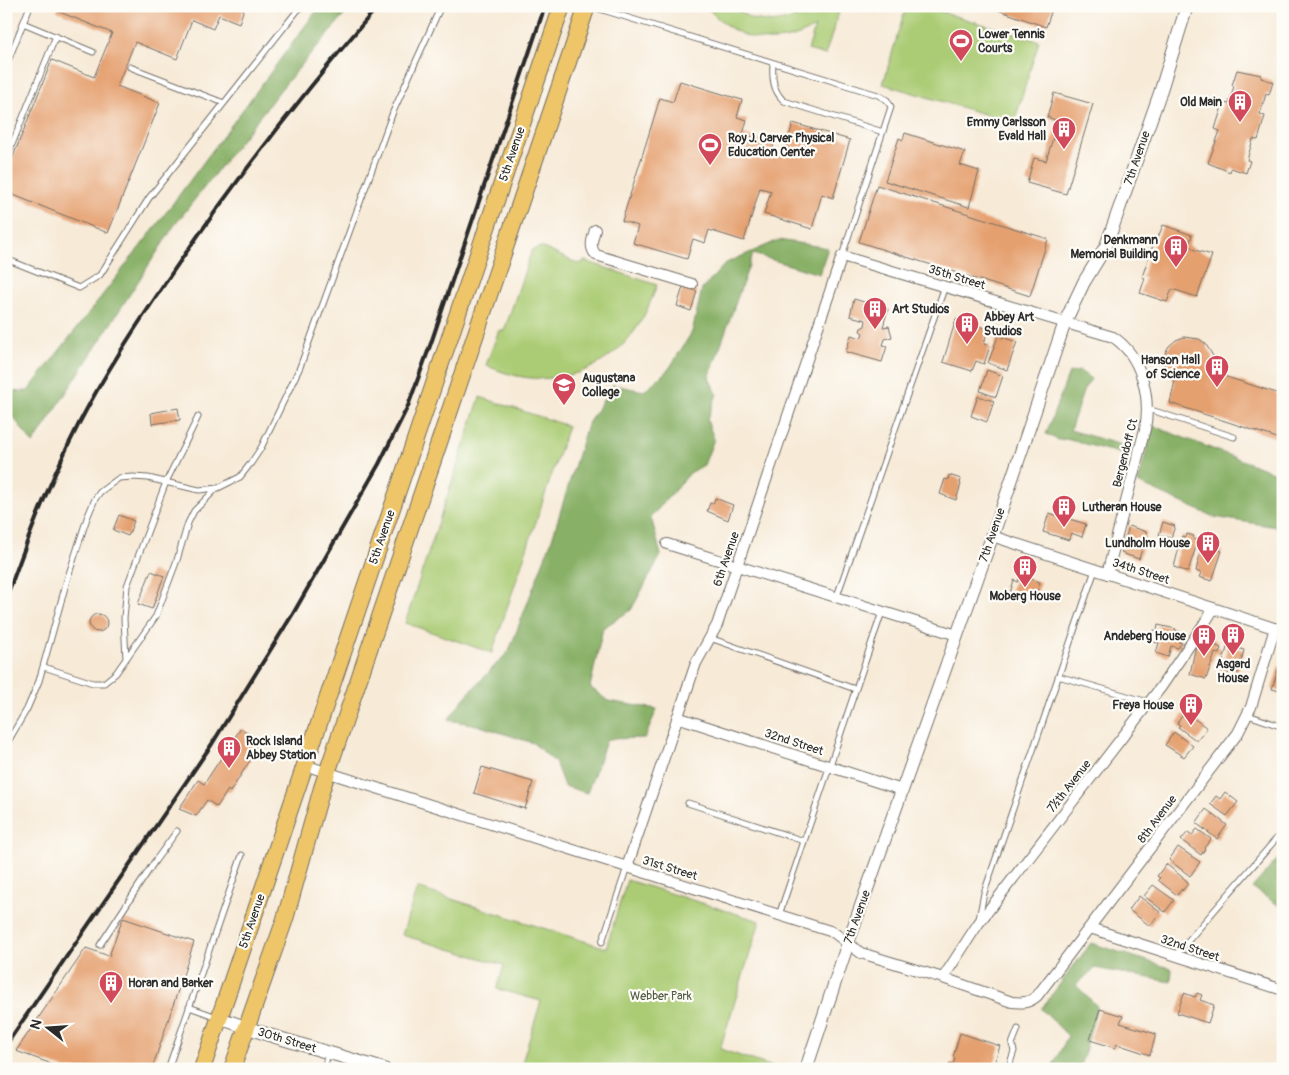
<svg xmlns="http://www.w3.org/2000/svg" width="1289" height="1075" viewBox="0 0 1289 1075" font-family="Pangolin,sans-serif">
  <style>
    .green { fill: #abcc74; stroke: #6b7c50 }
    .forest { fill: #88b066; stroke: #5a6e48 }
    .building { fill: #e5a06f }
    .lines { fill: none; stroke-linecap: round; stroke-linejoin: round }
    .service-casing { stroke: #726e67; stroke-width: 7 }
    .minor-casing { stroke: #726e67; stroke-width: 12 }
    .tertiary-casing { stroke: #726e67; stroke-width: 14 }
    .primary-casing { stroke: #726e67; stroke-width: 18 }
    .service { stroke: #fff; stroke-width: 5 }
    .minor { stroke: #fff; stroke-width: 10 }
    .tertiary { stroke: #fff; stroke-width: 12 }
    .primary { stroke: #eec569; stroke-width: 16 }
    .rail { stroke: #2b2b2b; stroke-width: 4 }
    .labels { text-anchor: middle; stroke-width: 4.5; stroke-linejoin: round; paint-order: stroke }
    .poi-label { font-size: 12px; font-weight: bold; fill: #2b2b2b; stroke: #fdfcf7; text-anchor: start }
    .street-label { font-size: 12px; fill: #2b2b2b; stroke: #fdfcf7 }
    .park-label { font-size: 12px; fill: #515b41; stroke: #fdfcf7 }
  </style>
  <rect width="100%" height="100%" fill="#fdfcf7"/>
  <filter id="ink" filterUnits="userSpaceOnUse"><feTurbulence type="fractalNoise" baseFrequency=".02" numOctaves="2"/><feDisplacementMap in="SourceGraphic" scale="10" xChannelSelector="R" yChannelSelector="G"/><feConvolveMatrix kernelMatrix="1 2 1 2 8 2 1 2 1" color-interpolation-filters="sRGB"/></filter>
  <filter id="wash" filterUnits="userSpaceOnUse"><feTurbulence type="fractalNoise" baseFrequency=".0096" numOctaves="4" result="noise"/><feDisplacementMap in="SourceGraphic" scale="20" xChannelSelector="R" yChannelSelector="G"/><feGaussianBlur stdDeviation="1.12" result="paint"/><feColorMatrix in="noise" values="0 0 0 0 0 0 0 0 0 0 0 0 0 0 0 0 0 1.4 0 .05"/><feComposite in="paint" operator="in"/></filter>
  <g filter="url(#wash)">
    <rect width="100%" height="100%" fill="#f7ead7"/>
    <path class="green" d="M 706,6 L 730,6 L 752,19 L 772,22 L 791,19 L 800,16 L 814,6 L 841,6 L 825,55 L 808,50 L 815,27 C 776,51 735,41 706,6 Z
      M 906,6 L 922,6 L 1039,41 L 1014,123 L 883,84 Z
      M 541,247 L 579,264 L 585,261 L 657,285 C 651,301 644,319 633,333 C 598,379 538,391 486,365 L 499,330 L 504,331 L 532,250 Z
      M 480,397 L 568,426 L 492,653 L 405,623 Z
      M 627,880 L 760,921 L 720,1049 L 779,1069 L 520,1069 L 541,1001 L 497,989 L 504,965 L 402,935 L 417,888 L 606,948 Z"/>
    <path class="forest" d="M 320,6 L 352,6 L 281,89 L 174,226 L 33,444 L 6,407 L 6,392 L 28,391 L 153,230 Z
      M 779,240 L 828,248 L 819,274 L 753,254 L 709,378 L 717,394 L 707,420 L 714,439 L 704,465 L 690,473 L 651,517 L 661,555 L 631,610 L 603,628 L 590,687 L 608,701 L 657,709 L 645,738 L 607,739 L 587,793 L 564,786 L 555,762 L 533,743 L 477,725 L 448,720 L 465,697 L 509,651 L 552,539 L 587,425 L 613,385 L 644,391 L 669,369 L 692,332 L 702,289 L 726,263 Z
      M 1080,371 L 1091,379 L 1084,389 L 1070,430 L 1132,448 L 1130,456 L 1066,439 L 1058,440 L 1046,434 L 1069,373 Z
      M 1153,426 L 1283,476 L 1283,528 L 1214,517 L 1138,483 Z
      M 1283,853 L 1283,908 L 1252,888 Z
      M 1091,943 L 1172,969 L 1171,982 L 1095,968 L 1076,985 L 1097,1006 L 1085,1051 L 1079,1069 L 1051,1069 L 1068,1036 L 1041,1009 Z"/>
    <g id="blocks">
      <path class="building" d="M 59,6 L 245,6 L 239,23 L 219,15 L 213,29 L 192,20 L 177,59 L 135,42 L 117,86 L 160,103 L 108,233 L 6,192 L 6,174 L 52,60 L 94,77 L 112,33 L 57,11 Z
        M 987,6 L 1053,6 L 1046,27 Z
        M 1237,70 L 1261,75 L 1261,78 L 1273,82 L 1269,95 L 1266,94 L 1260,114 L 1265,116 L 1258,140 L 1253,139 L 1247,160 L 1250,161 L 1246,173 L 1231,168 L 1230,172 L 1208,163 L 1220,131 L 1215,129 L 1223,103 L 1229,104 L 1234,86 L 1232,85 Z
        M 680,81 L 742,100 L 737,117 L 747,120 L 743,134 L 774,144 L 772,150 L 784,154 L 793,123 L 850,140 L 833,198 L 822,194 L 812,229 L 764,214 L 771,191 L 760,188 L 744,241 L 709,230 L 705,243 L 693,239 L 687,259 L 633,243 L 638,226 L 622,221 L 660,98 L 673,102 Z
        M 1054,93 L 1093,104 L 1066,194 L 1027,183 L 1034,158 L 1046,161 L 1058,121 L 1047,117 Z
        M 905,133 L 965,152 L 960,165 L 979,171 L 969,207 L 885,181 L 899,138 L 903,140 Z
        M 877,185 L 1048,239 L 1030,296 L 859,242 Z
        M 1163,225 L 1192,235 L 1189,245 L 1195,250 L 1212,255 L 1197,297 L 1172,289 L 1167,302 L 1140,293 L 1145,278 L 1142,277 L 1148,259 L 1155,240 L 1157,240 Z
        M 683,287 L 697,291 L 691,311 L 677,306 Z
        M 854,299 L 888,309 L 883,327 L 889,326 L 892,337 L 885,339 L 883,345 L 887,346 L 882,362 L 846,352 L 851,335 L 861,338 L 863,333 L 860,331 L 861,328 L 865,326 L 866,320 L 850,316 Z
        M 956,319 L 988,329 L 984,344 L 990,346 L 984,364 L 976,361 L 972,371 L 943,362 Z
        M 998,336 L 1017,342 L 1007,370 L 988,363 Z
        M 1184,337 L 1199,339 L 1205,343 L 1213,356 L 1213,364 L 1211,372 L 1283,395 L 1283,440 L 1170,403 L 1175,381 L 1170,377 L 1165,370 L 1164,361 L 1165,353 L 1169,346 L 1176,340 Z
        M 987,370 L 1003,376 L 996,397 L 980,391 Z
        M 978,396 L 994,401 L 987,422 L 971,416 Z
        M 178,408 L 180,420 L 152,424 L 151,413 Z
        M 949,475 L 961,479 L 960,484 L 961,484 L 956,500 L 940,494 L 945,479 L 948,480 Z
        M 715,498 L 733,505 L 728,520 L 707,511 L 710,503 L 713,504 Z
        M 1049,513 L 1086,524 L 1082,537 L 1071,533 L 1069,540 L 1043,532 Z
        M 119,515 L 134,521 L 128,536 L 113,530 Z
        M 1163,522 L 1175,526 L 1171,538 L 1159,535 Z
        M 1129,526 L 1147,532 L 1139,559 L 1121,553 Z
        M 1187,534 L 1194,536 L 1193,539 L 1198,540 L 1188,572 L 1174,567 L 1182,536 L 1186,537 Z
        M 1202,545 L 1222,551 L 1212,581 L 1199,577 L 1201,573 L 1196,571 Z
        M 151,571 L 164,576 L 152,609 L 138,604 Z
        M 1020,576 L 1040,582 L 1035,601 L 1010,593 L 1014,580 L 1018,582 Z
        M89 623a9 9 0 1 1 18 0a9 9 0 1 1-18 0Z
        M 1158,625 L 1176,629 L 1175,630 L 1181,632 L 1179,642 L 1182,643 L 1178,648 L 1171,646 L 1168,657 L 1156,653 L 1159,643 L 1153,642 L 1154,639 L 1151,638 L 1154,630 L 1157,631 Z
        M 1202,636 L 1217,641 L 1216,646 L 1221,648 L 1219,654 L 1215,653 L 1206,679 L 1190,674 L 1196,645 L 1199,646 Z
        M 1228,645 L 1244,650 L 1238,673 L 1232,671 L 1231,673 L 1220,670 Z
        M 1282,661 L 1283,661 L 1283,692 L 1272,689 L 1279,666 L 1281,667 Z
        M 1185,712 L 1207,728 L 1197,741 L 1178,727 L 1180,725 L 1177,723 Z
        M 241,728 L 260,741 L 249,758 L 251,759 L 230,792 L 228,790 L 217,807 L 207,800 L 196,816 L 179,809 L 198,780 L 204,784 Z
        M 1174,732 L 1193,746 L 1184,757 L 1165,745 Z
        M 482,767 L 533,782 L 525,809 L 474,793 Z
        M 1225,792 L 1238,802 L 1227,816 L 1210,804 L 1216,796 L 1220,799 Z
        M 1206,809 L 1227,825 L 1217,839 L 1196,823 Z
        M 1197,829 L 1211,839 L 1204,848 L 1205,849 L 1201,855 L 1181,840 L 1188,832 L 1192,835 Z
        M 1178,847 L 1200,862 L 1190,876 L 1169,860 Z
        M 1166,864 L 1187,881 L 1188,884 L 1182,891 L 1182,889 L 1177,895 L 1158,880 L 1160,878 L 1157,876 Z
        M 1153,885 L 1174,900 L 1165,912 L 1144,896 Z
        M 1139,896 L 1160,912 L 1150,926 L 1129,910 Z
        M 123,918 L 194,942 L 152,1069 L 66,1069 L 16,1051 L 86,948 L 109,956 Z
        M 1184,993 L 1195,997 L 1197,993 L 1202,995 L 1200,1000 L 1214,1005 L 1208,1023 L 1177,1013 Z
        M 1100,1009 L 1123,1016 L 1120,1023 L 1156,1034 L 1150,1055 L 1117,1044 L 1115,1048 L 1090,1040 Z
        M 960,1033 L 1000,1046 L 993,1067 L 997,1069 L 949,1069 L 950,1064 L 953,1065 L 955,1058 L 953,1057 Z"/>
    </g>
  </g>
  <g filter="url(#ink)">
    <use href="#blocks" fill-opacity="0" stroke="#726e67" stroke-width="1"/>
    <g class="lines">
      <defs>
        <path id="service" d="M 590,6 L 878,95 L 887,100 L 891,107 L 842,256
          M 23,23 L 93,52
          M 773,64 C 772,78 773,91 784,101 L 883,132
          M 6,66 L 30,6
          M 130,67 L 224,103
          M 6,159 L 56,36
          M 6,259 L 79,288 L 100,275 L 149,198 L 301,6
          M 1148,409 L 1234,437
          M 837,596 L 945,286
          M 710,638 L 855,689
          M 126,659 L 124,618 L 127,586 L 166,482 L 198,417
          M 44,667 L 93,683 L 104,683 L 116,673 L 156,616 L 177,560 L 188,523 L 194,511 L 217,488
          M 1058,676 L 1148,702
          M 1248,715 L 1283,727
          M 6,745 L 27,709 L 39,681 L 67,580 L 87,518 L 95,499 L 100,492 L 119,478 L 133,477 L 148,478 L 199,490 L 218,488 L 240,477 L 251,463 L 261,448 L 300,367 L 393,112 L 441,6
          M 688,803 L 804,841
          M 779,915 L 882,612
          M 979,919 L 984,893 L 1095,570
          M 602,942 L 627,867
          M 100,945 L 155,861 L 177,831
          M 1175,956 L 1283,831
          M 189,1007 L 217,1017
          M 168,1069 L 242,855
          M 324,1069 L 328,1053
          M 1008,1069 L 1014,1051 L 1012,1044 L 1018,1029"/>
        <path id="minor" d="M 595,230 C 592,240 589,247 596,255 L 692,284
          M 992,536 L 1283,631
          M 667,544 L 957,635
          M 677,717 L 902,790
          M 304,765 L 833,932 L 861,953 L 943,978 L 1012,1002 C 1023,1003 1029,1003 1037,996 L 1238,733 L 1251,707 L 1275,628
          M 627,867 L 696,663 L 717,625 L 842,256 L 1113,337 C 1142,356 1151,397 1145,429 L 1107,574
          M 1090,928 L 1283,990
          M 943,978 L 978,924 L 1161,687 L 1204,624 L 1214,608"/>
        <path id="tertiary" d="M 219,1018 L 269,1035 L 384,1069
          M 806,1069 L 850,937 L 998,520 L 1065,322 L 1084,282 L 1106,246 L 1160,93 L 1187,6"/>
        <path id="primary" d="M 202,1069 L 562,6
          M 232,1069 L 285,919 L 322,788 L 587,6"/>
      </defs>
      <use href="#service" class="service-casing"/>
      <use href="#minor" class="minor-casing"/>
      <use href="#tertiary" class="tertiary-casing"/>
      <use href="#primary" class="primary-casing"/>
      <use href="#service" class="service"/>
      <use href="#minor" class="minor"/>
      <use href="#tertiary" class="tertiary"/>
      <use href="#primary" class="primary"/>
      <path class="rail" d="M 6,599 C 30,532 56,464 91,401 C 116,356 145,313 174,270 C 237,178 305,91 378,6
        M 6,1045 L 212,744 L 294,612 L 379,464 L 408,406 L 431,343 L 545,6"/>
    </g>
  </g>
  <defs>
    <symbol id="stadium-pin" viewBox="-11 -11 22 30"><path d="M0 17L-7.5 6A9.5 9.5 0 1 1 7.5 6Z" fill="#d1495b" stroke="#fdfcf7"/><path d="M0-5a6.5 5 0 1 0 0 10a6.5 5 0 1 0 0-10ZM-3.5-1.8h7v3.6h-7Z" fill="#fff"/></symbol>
    <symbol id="building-pin" viewBox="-11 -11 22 30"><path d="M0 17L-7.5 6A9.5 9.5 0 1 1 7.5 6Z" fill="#d1495b" stroke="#fdfcf7"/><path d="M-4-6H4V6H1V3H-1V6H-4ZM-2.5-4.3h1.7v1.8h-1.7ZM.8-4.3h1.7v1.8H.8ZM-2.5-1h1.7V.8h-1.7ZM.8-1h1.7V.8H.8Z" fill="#fff"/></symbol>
    <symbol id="university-pin" viewBox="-11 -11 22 30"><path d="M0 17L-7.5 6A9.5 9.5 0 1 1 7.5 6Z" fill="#d1495b" stroke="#fdfcf7"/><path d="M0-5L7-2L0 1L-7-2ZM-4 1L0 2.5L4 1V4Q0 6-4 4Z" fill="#fff"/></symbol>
  </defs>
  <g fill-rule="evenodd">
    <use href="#stadium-pin" x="947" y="27" width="28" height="38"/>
    <use href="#building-pin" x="1226" y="88" width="28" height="38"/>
    <use href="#building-pin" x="1050" y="115" width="28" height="38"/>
    <use href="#stadium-pin" x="696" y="131" width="28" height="38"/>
    <use href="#building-pin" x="1162" y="233" width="28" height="38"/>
    <use href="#building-pin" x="861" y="295" width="28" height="38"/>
    <use href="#building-pin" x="953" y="310" width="28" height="38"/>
    <use href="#building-pin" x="1203" y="353" width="28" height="38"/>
    <use href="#university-pin" x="550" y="371" width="28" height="38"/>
    <use href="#building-pin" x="1050" y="493" width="28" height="38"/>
    <use href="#building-pin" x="1194" y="529" width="28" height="38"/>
    <use href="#building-pin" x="1011" y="553" width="28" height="38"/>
    <use href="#building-pin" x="1219" y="621" width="28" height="38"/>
    <use href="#building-pin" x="1190" y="622" width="28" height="38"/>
    <use href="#building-pin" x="1177" y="691" width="28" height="38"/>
    <use href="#building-pin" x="215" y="734" width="28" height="38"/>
    <use href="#building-pin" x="97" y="969" width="28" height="38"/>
  </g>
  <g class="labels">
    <g class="poi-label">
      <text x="978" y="38">Lower Tennis<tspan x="978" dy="14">Courts</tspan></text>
      <text x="1222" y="106" text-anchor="end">Old Main</text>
      <text x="1046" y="126" text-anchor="end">Emmy Carlsson<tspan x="1046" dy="14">Evald Hall</tspan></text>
      <text x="728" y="142">Roy J. Carver Physical<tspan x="728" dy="14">Education Center</tspan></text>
      <text x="1158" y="244" text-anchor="end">Denkmann<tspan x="1158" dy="14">Memorial Building</tspan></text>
      <text x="892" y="313">Art Studios</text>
      <text x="984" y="321">Abbey Art<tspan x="984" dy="14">Studios</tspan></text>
      <text x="1200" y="364" text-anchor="end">Hanson Hall<tspan x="1200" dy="14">of Science</tspan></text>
      <text x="582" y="382">Augustana<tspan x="582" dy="14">College</tspan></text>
      <text x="1082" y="511">Lutheran House</text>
      <text x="1190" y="547" text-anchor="end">Lundholm House</text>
      <text x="1025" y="600" text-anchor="middle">Moberg House</text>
      <text x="1186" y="640" text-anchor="end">Andeberg House</text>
      <text x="1233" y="668" text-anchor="middle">Asgard<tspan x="1233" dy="14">House</tspan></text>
      <text x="1174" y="709" text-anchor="end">Freya House</text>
      <text x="246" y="745">Rock Island<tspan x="246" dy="14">Abbey Station</tspan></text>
      <text x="128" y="987">Horan and Barker</text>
    </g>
    <g class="street-label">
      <text transform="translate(512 154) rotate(-71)" y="4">5th Avenue</text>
      <text transform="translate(1137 158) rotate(-71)" y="4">7th Avenue</text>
      <text transform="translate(957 277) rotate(17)" y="4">35th Street</text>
      <text transform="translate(1125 453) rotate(-76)" y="4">Bergendoff Ct</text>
      <text transform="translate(992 535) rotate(-71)" y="4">7th Avenue</text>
      <text transform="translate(382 537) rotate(-71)" y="4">5th Avenue</text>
      <text transform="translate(726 559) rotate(-71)" y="4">6th Avenue</text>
      <text transform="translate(1141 571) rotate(18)" y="4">34th Street</text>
      <text transform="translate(794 742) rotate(18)" y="4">32nd Street</text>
      <text transform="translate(1069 786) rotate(-52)" y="4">7½th Avenue</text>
      <text transform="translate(1157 819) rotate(-53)" y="4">8th Avenue</text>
      <text transform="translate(670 868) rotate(17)" y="4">31st Street</text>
      <text transform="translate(857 917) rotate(-70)" y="4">7th Avenue</text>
      <text transform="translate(252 921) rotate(-71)" y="4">5th Avenue</text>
      <text transform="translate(1190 948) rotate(18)" y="4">32nd Street</text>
      <text transform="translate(287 1040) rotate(17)" y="4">30th Street</text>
    </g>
    <g class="park-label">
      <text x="661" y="1000">Webber Park</text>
    </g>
  </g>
  <rect width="1289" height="1075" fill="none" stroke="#fdfcf7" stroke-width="25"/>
  <g transform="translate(48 1028) rotate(287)" stroke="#fdfcf7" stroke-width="4" paint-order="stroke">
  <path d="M0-4L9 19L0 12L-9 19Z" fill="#2b2b2b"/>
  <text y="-8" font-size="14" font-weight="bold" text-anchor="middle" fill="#2b2b2b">N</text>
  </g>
</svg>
